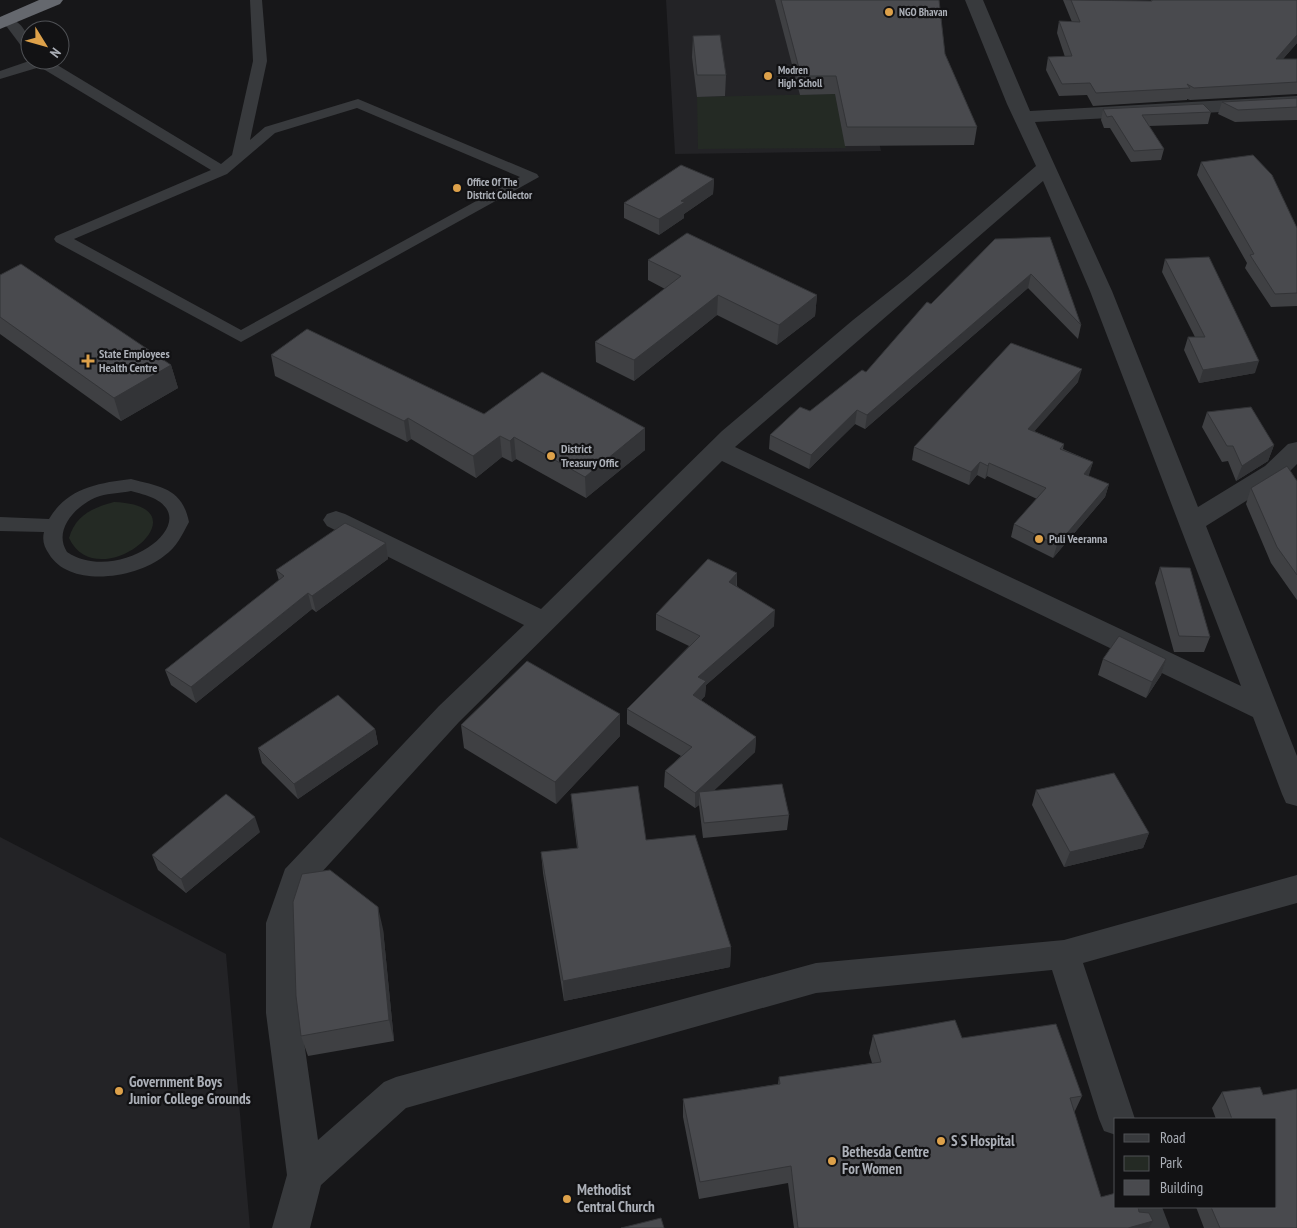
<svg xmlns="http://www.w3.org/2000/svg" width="1297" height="1228" viewBox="0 0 1297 1228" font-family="'PT Sans Narrow',sans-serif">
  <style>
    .built { fill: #232326 }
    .green { fill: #242a24 }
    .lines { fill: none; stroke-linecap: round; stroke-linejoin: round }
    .lane { fill: #383a3d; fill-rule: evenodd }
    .street { fill: #383a3d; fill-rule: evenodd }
    .highway { fill: #65686e; fill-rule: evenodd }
    .wall { fill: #3f4043 }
    .shaded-wall { fill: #333437 }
    .building { fill: #494a4e; stroke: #333437 }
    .poi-dot { fill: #dda14a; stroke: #121214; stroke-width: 2 }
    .labels { text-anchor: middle; stroke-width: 4.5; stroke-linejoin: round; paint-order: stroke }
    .far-poi-label { font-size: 11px; font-weight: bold; fill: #abafb7; stroke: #121214; text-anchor: start }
    .poi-label { font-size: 12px; font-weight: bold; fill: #abafb7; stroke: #121214; text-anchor: start }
    .near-poi-label { font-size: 15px; font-weight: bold; fill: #abafb7; stroke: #121214; text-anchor: start }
  </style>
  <rect width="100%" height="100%" fill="#171719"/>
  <path class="built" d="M 666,0 L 848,0 L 881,151 L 675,154 Z
    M 0,837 L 226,954 L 250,1228 L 0,1228 Z"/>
  <path class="green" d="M 835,94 L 846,148 L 698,149 L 697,97 Z
    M 114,502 C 212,506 98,600 69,538 C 76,515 92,508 114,502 Z"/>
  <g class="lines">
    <path class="lane" d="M 250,0 L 262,0 L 267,61 L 250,140 L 265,127 L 358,99 L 537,174 L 539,177 L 241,342 L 56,242 L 54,239 L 56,236 L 211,170 L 40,67 L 0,79 L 0,71 L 32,60 L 49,60 L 221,164 L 232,155 L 253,61 ZM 357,108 L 520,177 L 241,330 L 74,239 L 227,174 L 275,133 Z
      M 6,17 C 23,21 30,36 30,52 L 25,51 L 7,27 L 0,22 L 1,18 Z
      M 131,479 C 161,487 182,488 189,522 C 182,535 177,547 164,556 C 137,578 70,589 49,554 C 44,547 42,540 44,532 L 0,531 L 0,517 L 49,519 C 67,488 98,483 131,479 ZM 131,491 C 138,493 147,495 153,498 C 206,523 118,586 67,552 C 52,529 78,503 100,496 C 110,493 121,493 131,491 Z"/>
    <path class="street" d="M 965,0 L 983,0 L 1030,111 L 1297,96 L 1297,108 L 1035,122 L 1112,291 L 1198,507 L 1265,466 L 1288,444 L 1297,442 L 1297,464 L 1283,478 L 1206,526 L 1297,756 L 1297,806 L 1286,803 L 1282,794 L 1253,717 L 722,461 L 459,722 L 310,885 L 298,923 L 300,1013 L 318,1140 L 384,1082 L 396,1077 L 816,963 L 1064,940 L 1297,875 L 1297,903 L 1083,963 L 1135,1119 L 1116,1119 L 1116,1135 L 1104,1131 L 1099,1119 L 1052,970 L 816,993 L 406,1108 L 321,1185 L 310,1228 L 272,1228 L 287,1175 L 266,1013 L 266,923 L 285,869 L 439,706 L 524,625 L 327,526 L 323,520 L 327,514 L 336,511 L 345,514 L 541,609 L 722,431 L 853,320 L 906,278 L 1036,166 L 1007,104 ZM 1043,181 L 1090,291 L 1241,686 L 735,447 Z
      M 1125,1207 L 1162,1207 L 1170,1228 L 1132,1228 Z"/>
    <path class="highway" d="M 39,0 L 63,0 L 60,4 L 0,29 L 0,17 Z"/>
  </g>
  <path class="wall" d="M 775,0 L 939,0 L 945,54 L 977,127 L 974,145 L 845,146 L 835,94 L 800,95 Z
    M 1063,0 L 1151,1 L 1151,0 L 1297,0 L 1297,43 L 1283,59 L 1297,59 L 1297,94 L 1190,100 L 1187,99 L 1187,100 L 1093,106 L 1087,95 L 1059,96 L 1046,70 L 1048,57 L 1065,57 L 1057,33 L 1059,21 L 1072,22 Z
    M 693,36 L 726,75 L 725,96 L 697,97 L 692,57 Z
    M 1297,98 L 1297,120 L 1235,122 L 1218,114 L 1222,102 Z
    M 1103,109 L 1211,112 L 1208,124 L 1149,126 L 1164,149 L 1161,160 L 1131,162 L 1110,128 L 1104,128 L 1101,120 Z
    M 1201,162 L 1297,228 L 1297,306 L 1271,307 L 1245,268 L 1247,263 L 1197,175 Z
    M 714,179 L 713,194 L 684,214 L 684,218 L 659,235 L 624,218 L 624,203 Z
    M 1050,237 L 1081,325 L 1078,339 L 1028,288 L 865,429 L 855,424 L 809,469 L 769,449 L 770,435 L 810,411 L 866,372 L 931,304 Z
    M 1165,259 L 1255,373 L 1199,383 L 1184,350 L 1188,337 L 1195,337 L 1162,272 Z
    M 648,260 L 817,295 L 815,316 L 777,345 L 717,315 L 634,381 L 596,362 L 595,342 L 665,289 L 648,280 Z
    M 0,275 L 171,365 L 178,388 L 121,421 L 0,334 Z
    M 271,355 L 484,414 L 645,450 L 586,498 L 516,459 L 512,462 L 502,457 L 476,478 L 411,439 L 407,442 L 275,376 Z
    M 1078,382 L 1034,431 L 1064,444 L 1063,449 L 1093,462 L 1088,476 L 1109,484 L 1105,497 L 1053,558 L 1011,537 L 1014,524 L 1037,499 L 987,476 L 985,479 L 977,475 L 969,485 L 912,460 L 914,447 Z
    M 1207,412 L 1274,445 L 1268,461 L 1236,481 L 1228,461 L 1222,462 L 1202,427 Z
    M 1297,481 L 1297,600 L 1271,563 L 1246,504 L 1251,488 Z
    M 386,543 L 388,559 L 316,612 L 312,609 L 196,703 L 171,685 L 165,670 L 279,581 L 276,570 Z
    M 1160,567 L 1210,637 L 1204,652 L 1174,652 L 1155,583 Z
    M 737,573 L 737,586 L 774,626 L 706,685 L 705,696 L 701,700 L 756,737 L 755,752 L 714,790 L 789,815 L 787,830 L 703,838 L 699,805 L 695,808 L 664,787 L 665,771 L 681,756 L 627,724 L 627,709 L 689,646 L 656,630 L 656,614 Z
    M 1103,659 L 1166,659 L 1161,675 L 1146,698 L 1098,675 Z
    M 620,714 L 620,736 L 556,804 L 464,748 L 461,725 Z
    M 375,729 L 378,744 L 298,799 L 262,763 L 258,748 Z
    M 1036,790 L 1149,833 L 1143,848 L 1064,867 L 1032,805 Z
    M 571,794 L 646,840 L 731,947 L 730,967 L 564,1001 L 543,873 L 541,852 L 577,848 L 573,816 Z
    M 260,832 L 186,893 L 158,870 L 152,855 Z
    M 383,929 L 394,1041 L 308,1056 L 301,1036 Z
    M 873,1035 L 962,1038 L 1082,1096 L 1074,1113 L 1101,1197 L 1139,1212 L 1153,1221 L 1149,1228 L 794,1228 L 788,1183 L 699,1199 L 683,1117 L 683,1099 L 778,1084 L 779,1077 L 872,1063 L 869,1053 Z
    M 1260,1087 L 1263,1095 L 1297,1089 L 1297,1228 L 1204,1228 L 1196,1207 L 1276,1207 L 1276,1119 L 1216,1119 L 1212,1108 L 1222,1092 Z"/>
  <path class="shaded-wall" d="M 1297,35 L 1297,43 L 1272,71 L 1276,59 Z
    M 714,179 L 713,194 L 684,214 L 684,218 L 659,235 L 659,219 L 681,201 Z
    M 1031,274 L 1028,288 L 865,429 L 867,415 Z
    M 718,295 L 717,315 L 634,381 L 634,360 Z
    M 817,295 L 815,316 L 777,345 L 779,325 Z
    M 1259,361 L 1255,373 L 1199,383 L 1203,370 Z
    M 171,365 L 178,388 L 121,421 L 114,398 Z
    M 1082,369 L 1078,382 L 1025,442 L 1028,429 Z
    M 857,410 L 855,424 L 809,469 L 811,455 Z
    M 408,418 L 411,439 L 407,442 L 404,421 Z
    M 645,428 L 645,450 L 586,498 L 585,477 Z
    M 500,436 L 502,457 L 476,478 L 473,456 Z
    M 514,437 L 516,459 L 512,462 L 510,441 Z
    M 1274,445 L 1268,461 L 1236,481 L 1242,466 Z
    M 980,462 L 977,475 L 969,485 L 971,472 Z
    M 1093,462 L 1089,475 L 1080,487 L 1084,474 Z
    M 989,463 L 987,476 L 985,479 L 988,466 Z
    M 1109,484 L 1105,497 L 1053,558 L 1057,545 Z
    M 386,543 L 388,559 L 316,612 L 312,596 Z
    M 737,573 L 736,588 L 729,582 Z
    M 308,593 L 312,609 L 196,703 L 191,687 Z
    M 775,610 L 774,626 L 706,685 L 705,696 L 692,710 L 693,695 L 698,677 Z
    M 1166,659 L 1161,675 L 1146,698 L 1152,682 Z
    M 620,714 L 620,736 L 556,804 L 555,782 Z
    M 375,729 L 378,744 L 298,799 L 294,784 Z
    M 756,737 L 755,752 L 701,803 L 699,792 L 699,805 L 695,808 L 695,793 Z
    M 255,817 L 260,832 L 186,893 L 181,879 Z
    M 1149,833 L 1143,848 L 1064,867 L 1070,852 Z
    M 378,907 L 383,929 L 394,1041 L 389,1020 Z
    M 731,947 L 730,967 L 564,1001 L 563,981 Z
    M 1153,1221 L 1149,1228 L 1128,1228 Z"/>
  <path class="building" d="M 781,0 L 939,0 L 945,54 L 977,127 L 847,127 L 836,76 L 801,76 Z
    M 1071,0 L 1152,1 L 1152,0 L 1297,0 L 1297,35 L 1276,59 L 1297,59 L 1297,82 L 1194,88 L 1187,84 L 1190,88 L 1096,93 L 1090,83 L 1062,84 L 1048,57 L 1072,56 L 1059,21 L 1080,22 Z
    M 720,35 L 726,75 L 697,75 L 693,36 Z
    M 1297,98 L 1297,107 L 1238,110 L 1222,102 Z
    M 1203,104 L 1211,112 L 1142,115 L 1164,149 L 1134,151 L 1112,116 L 1107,117 L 1103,109 Z
    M 1253,155 L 1272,175 L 1297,228 L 1297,293 L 1275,294 L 1250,255 L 1254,254 L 1201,162 Z
    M 681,165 L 714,179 L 681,201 L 685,202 L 659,219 L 624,203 Z
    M 687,233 L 817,295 L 779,325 L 718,295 L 634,360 L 595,342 L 681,276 L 648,260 Z
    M 1050,237 L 1081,325 L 1031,274 L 867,415 L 857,410 L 811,455 L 770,435 L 800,407 L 810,411 L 862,370 L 866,372 L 927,302 L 931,304 L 995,239 Z
    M 1209,257 L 1259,361 L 1203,370 L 1188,337 L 1205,337 L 1165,259 Z
    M 21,264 L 171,365 L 114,398 L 0,317 L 0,275 Z
    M 307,329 L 484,414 L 542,372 L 645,428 L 585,477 L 514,437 L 510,441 L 500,436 L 473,456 L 408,418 L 404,421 L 271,355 Z
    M 1011,343 L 1082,369 L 1028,429 L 1064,444 L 1060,449 L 1093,462 L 1084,474 L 1109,484 L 1057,545 L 1014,524 L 1046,488 L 989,463 L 988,466 L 980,462 L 971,472 L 914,447 Z
    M 1251,407 L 1274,445 L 1242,466 L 1233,446 L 1227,446 L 1207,412 Z
    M 1287,466 L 1297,481 L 1297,575 L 1277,547 L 1251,488 Z
    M 345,523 L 386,543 L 312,596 L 308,593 L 191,687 L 165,670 L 284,576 L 276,570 Z
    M 708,559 L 737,573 L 729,582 L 775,610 L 698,677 L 706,681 L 693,695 L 756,737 L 695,793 L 665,771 L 692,747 L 627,709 L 700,636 L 656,614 Z
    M 1160,567 L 1190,568 L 1210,637 L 1179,636 Z
    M 1119,636 L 1166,659 L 1152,682 L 1103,659 Z
    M 527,661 L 620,714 L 555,782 L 461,725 Z
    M 338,695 L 375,729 L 294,784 L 258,748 Z
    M 1114,773 L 1149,833 L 1070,852 L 1036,790 Z
    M 782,784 L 789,815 L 704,823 L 699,792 Z
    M 638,786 L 646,840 L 695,835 L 731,947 L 563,981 L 541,852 L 578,848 L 571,794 Z
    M 226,794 L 255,817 L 181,879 L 152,855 Z
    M 330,870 L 378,907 L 389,1020 L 301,1036 L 296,996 L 293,902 L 302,874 Z
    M 955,1020 L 962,1038 L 1056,1024 L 1082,1096 L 1070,1098 L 1101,1197 L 1116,1193 L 1116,1207 L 1138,1207 L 1139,1212 L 1149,1213 L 1153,1221 L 1128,1228 L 798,1228 L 791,1166 L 700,1182 L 683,1099 L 780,1084 L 779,1077 L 881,1062 L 873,1035 Z
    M 1260,1087 L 1263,1095 L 1297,1089 L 1297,1228 L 1220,1228 L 1211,1207 L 1276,1207 L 1276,1119 L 1232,1119 L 1222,1092 Z
    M 661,1218 L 664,1228 L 621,1228 Z"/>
  <g class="poi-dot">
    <circle cx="889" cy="12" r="5"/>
    <circle cx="768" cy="76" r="5"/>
    <circle cx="457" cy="188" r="5"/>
    <path d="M85.5 353.5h5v5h5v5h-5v5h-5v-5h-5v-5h5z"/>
    <circle cx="551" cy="456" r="5"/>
    <circle cx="1039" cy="539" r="5"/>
    <circle cx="119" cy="1091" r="5"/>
    <circle cx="941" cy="1141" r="5"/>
    <circle cx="832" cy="1161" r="5"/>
    <circle cx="567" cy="1199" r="5"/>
  </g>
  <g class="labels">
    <g class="far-poi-label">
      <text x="899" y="16">NGO Bhavan</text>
      <text x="778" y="74">Modren<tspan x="778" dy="13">High Scholl</tspan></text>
      <text x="467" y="186">Office Of The<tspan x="467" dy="13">District Collector</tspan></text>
    </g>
    <g class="poi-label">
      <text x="99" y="358">State Employees<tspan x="99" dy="14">Health Centre</tspan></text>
      <text x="561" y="453">District<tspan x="561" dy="14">Treasury Offic</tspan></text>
      <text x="1049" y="543">Puli Veeranna</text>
    </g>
    <g class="near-poi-label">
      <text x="129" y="1087">Government Boys<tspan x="129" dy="17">Junior College Grounds</tspan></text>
      <text x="951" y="1146">S S Hospital</text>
      <text x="842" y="1157">Bethesda Centre<tspan x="842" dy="17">For Women</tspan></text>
      <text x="577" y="1195">Methodist<tspan x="577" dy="17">Central Church</tspan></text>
    </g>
  </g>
  <rect x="1114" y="1118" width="162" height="90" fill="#121214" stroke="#4f5155"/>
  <rect x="1124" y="1134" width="25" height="8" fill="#383a3d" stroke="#4f5155"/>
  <text x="1160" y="1143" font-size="15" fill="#abafb7">Road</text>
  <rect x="1124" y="1156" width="25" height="15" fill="#242a24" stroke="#4f5155"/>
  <text x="1160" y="1168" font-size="15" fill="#abafb7">Park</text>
  <rect x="1124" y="1180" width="25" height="15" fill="#494a4e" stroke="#4f5155"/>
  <text x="1160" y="1193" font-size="15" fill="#abafb7">Building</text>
  <g transform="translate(45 45) rotate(127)"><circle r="24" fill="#121214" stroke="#4f5155"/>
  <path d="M0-4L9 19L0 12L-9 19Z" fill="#dda14a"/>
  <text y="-8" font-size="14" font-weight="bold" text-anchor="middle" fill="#abafb7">N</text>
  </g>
</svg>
